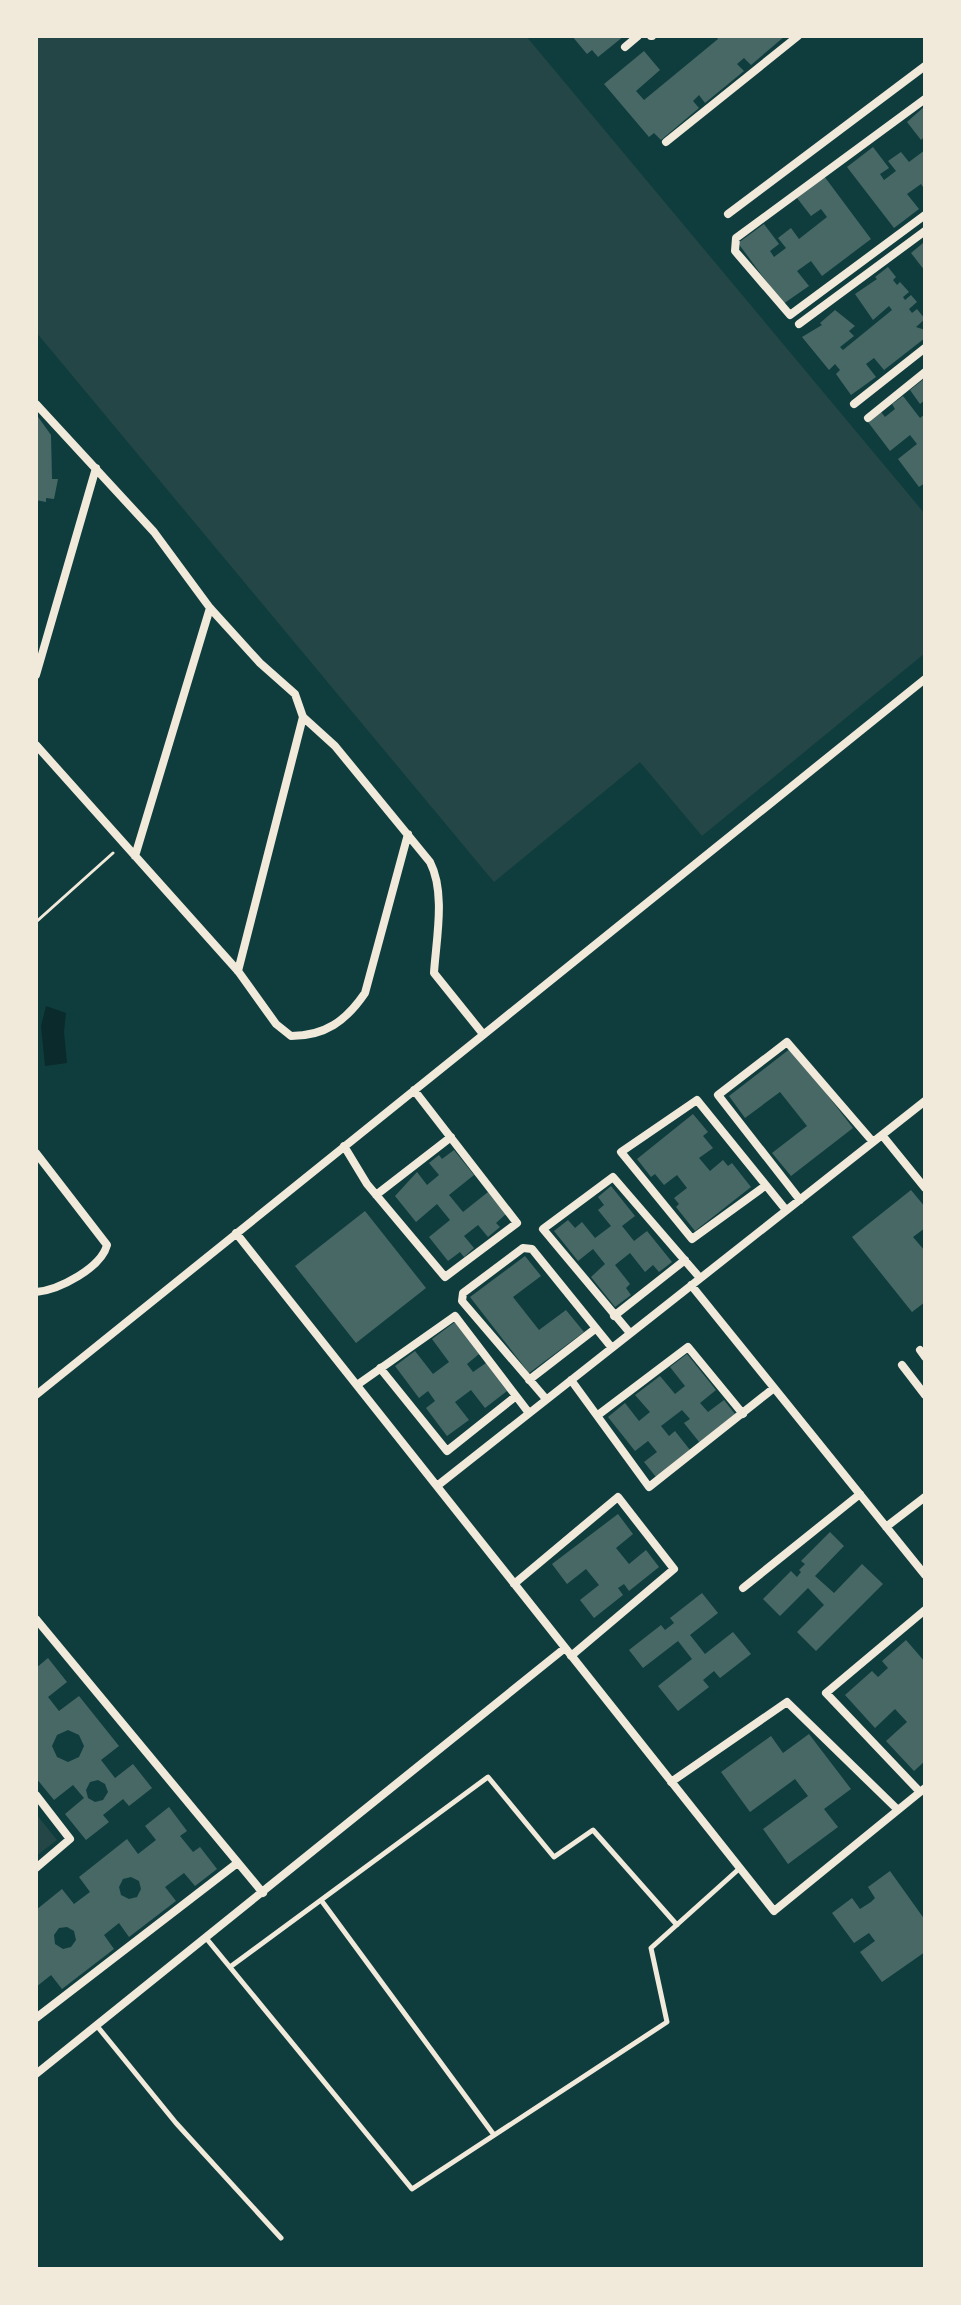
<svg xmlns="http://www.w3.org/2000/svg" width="961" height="2305" viewBox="0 0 961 2305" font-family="'Libre Baskerville',serif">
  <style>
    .green { fill: #244646 }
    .water { fill: #0a2a2b }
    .building { fill: #486865; fill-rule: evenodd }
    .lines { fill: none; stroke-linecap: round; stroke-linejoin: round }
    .path { stroke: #f1e9da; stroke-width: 3 }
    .service { stroke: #f1e9da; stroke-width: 5 }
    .minor { stroke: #f1e9da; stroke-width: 8 }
  </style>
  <rect width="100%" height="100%" fill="#0f3d3e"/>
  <path class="green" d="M 36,36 L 526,36 L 925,514 L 925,653 L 702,836 L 640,762 L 494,882 L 36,332 Z
    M 36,1814 L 57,1840 L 36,1856 Z"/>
  <path class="water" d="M 46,1006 L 66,1013 L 64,1032 L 67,1063 L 45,1066 L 41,1026 Z"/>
  <path class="building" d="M 572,36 L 624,36 L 598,57 L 592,50 L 587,54 Z
    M 716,36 L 785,36 L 751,65 L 744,58 L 737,64 L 744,71 L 705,103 L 699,95 L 693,101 L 699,108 L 661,140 L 654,133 L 649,137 L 604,84 L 644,51 L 660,70 L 636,91 L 644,100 L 718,39 Z
    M 925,106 L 925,136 L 921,140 L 907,122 Z
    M 873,147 L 889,168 L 880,174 L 884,180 L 896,171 L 888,161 L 901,152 L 909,162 L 925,150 L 925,190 L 921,184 L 907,194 L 919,209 L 894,228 L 847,167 Z
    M 824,176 L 871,239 L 822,276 L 811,261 L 797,271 L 809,286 L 783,304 L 738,243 L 764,224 L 779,244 L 770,251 L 774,257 L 786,248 L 778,238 L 791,228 L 799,239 L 827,217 L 821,209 L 811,216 L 797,198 Z
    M 923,243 L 925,245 L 925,271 L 911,253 Z
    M 888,267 L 896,277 L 893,280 L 897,285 L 900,282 L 909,292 L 903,297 L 905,300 L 911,295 L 917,302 L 909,309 L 912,313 L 917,309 L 925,319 L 916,327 L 925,330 L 925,338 L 884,370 L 874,358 L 866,364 L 876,377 L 851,395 L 836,374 L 840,370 L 835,364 L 829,370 L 802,337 L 822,325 L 820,323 L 835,310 L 855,326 L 849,331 L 854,336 L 840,347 L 843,350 L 892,310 L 889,306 L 873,320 L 855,294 L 877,279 L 875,277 Z
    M 925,378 L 925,400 L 920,404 L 910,390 Z
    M 903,396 L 920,418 L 925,414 L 925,483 L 919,487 L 898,459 L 917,444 L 910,435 L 890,451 L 868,422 L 881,412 L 885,417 L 895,409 L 892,404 Z
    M 36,414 L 51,435 L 52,479 L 58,479 L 54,499 L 46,498 L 46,502 L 36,500 Z
    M 791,1048 L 853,1128 L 791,1176 L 772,1153 L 807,1126 L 780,1092 L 745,1118 L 729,1096 Z
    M 693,1114 L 708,1132 L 703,1136 L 713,1148 L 699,1158 L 710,1171 L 723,1160 L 728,1166 L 732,1163 L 751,1187 L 695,1231 L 676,1207 L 679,1204 L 674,1198 L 687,1188 L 677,1175 L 664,1185 L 655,1174 L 651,1177 L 637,1159 Z
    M 454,1150 L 474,1175 L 449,1195 L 463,1212 L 488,1192 L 506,1214 L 496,1223 L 500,1227 L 488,1237 L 478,1225 L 464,1236 L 474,1248 L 464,1257 L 460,1252 L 448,1261 L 429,1237 L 450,1220 L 437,1204 L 416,1222 L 395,1196 L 417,1172 L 427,1185 L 439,1175 L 429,1163 L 439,1155 L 442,1159 Z
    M 611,1186 L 635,1216 L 622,1226 L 634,1241 L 647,1231 L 672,1262 L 659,1272 L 653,1265 L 645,1272 L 630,1253 L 615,1265 L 630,1284 L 626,1288 L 631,1295 L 615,1307 L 591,1277 L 605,1264 L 593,1249 L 578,1261 L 554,1231 L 568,1220 L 575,1228 L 582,1222 L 595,1238 L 611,1226 L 598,1210 L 604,1205 L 598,1197 Z
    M 911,1190 L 925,1207 L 925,1228 L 913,1237 L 925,1251 L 925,1302 L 912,1312 L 852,1237 Z
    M 365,1211 L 426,1288 L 356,1343 L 295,1266 Z
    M 525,1256 L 541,1276 L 513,1297 L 539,1330 L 566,1310 L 584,1332 L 529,1373 L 470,1297 Z
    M 455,1322 L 479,1354 L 467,1364 L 473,1372 L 486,1363 L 507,1391 L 485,1408 L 471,1390 L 455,1402 L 469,1420 L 447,1436 L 426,1408 L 435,1401 L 428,1391 L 419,1398 L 395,1366 L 415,1351 L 433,1374 L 449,1362 L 432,1339 Z
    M 687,1354 L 716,1390 L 700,1403 L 708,1412 L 724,1400 L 735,1414 L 700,1443 L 684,1423 L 690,1419 L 682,1410 L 661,1426 L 669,1436 L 675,1431 L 690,1450 L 656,1477 L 644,1462 L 657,1452 L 648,1441 L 635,1451 L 608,1417 L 625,1403 L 639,1421 L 650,1412 L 635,1395 L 660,1376 L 675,1394 L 685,1386 L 670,1367 Z
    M 618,1514 L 633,1534 L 616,1548 L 629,1564 L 646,1550 L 659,1567 L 629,1591 L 624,1584 L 618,1588 L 623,1595 L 594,1618 L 580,1600 L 599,1585 L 586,1569 L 567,1584 L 552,1564 Z
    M 830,1532 L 844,1546 L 815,1576 L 834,1593 L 862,1564 L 883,1584 L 816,1651 L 797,1632 L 824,1605 L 808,1588 L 780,1616 L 763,1599 L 791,1571 L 797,1577 L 801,1572 L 799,1570 L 805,1564 L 801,1561 Z
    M 702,1593 L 718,1613 L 690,1635 L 705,1654 L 733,1632 L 751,1654 L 720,1678 L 714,1671 L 703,1680 L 709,1687 L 678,1711 L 658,1686 L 692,1659 L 678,1641 L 643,1668 L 629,1650 L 661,1625 L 665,1630 L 674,1623 L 670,1618 Z
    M 906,1640 L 925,1662 L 925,1761 L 914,1771 L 886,1741 L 907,1722 L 895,1709 L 875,1728 L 845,1695 L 872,1671 L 878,1677 L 888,1668 L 882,1661 Z
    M 48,1658 L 67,1682 L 48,1697 L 59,1711 L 79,1696 L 119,1746 L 101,1760 L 115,1778 L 133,1764 L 152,1788 L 129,1806 L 123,1799 L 103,1815 L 109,1822 L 86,1840 L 65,1814 L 84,1798 L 73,1785 L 54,1800 L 36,1778 L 36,1668 ZM 68,1730 L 79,1735 L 84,1746 L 79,1757 L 68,1762 L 57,1757 L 52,1746 L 57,1735 ZM 98,1780 L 105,1784 L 108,1792 L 103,1800 L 95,1802 L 88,1798 L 86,1790 L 90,1782 Z
    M 809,1734 L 851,1789 L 824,1809 L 838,1827 L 788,1864 L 763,1829 L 808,1796 L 795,1779 L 750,1812 L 721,1772 L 771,1736 L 783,1753 Z
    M 169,1807 L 187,1831 L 180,1836 L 193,1852 L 200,1847 L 217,1869 L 195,1886 L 184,1873 L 165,1887 L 176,1901 L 129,1937 L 119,1923 L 104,1935 L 114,1949 L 62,1989 L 51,1975 L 36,1987 L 36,1910 L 62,1889 L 74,1904 L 90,1892 L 79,1877 L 127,1839 L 138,1854 L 156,1840 L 145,1826 ZM 131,1877 L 139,1881 L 141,1889 L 137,1897 L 129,1899 L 121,1895 L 119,1887 L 123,1879 ZM 67,1927 L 74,1931 L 76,1940 L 71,1947 L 63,1949 L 55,1944 L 54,1935 L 59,1928 Z
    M 890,1871 L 925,1920 L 925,1952 L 882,1982 L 860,1952 L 875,1941 L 869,1933 L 854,1943 L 832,1913 L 852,1898 L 860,1909 L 871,1902 L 875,1898 L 868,1887 Z"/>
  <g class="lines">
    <path class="path" d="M 36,922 L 113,853
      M 36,1830 L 36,1851"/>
    <path class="service" d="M 321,1900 L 488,1777 L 554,1857 L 593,1830 L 677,1925
      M 206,1938 L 412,2189 L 667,2022 L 651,1948 L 740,1868
      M 230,1967 L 321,1900 L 494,2135
      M 97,2026 L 176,2123 L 281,2238"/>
    <path class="minor" d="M 651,36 L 652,36
      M 625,47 L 638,36
      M 925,99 L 736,238 L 735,251 L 790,315 L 925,215
      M 666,142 L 798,36
      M 728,214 L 925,66
      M 799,324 L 925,231
      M 36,404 L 154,532 L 210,608 L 260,663 L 295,694 L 303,717 L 335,746 L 430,862 C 446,893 436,940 434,973 L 483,1034
      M 854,404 L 925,348
      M 868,418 L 925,372
      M 36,675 L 96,468
      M 36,745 L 238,971 L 276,1024 L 291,1036 C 325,1036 346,1021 365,993 L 408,834
      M 135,856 L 210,608
      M 238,971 L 303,717
      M 882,1135 L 925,1188
      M 344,1146 L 367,1184 L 445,1277 L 517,1223 L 414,1090
      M 36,1153 L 107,1245 C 101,1268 59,1290 36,1292
      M 765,1186 L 692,1239 L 621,1152 L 697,1100 L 786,1210
      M 376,1195 L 451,1137
      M 800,1200 L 718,1095 L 787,1042 L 873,1142
      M 236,1233 L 774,1911 L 925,1788
      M 691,1285 L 925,1575
      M 614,1316 L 685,1260
      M 630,1333 L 543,1229 L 613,1177 L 700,1278
      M 920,1350 L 925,1357
      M 902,1365 L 925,1395
      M 380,1368 L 447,1451 L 516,1396
      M 529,1380 L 595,1329
      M 571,1380 L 649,1487 L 774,1388
      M 357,1385 L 455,1316 L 529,1413
      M 36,1395 L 925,679
      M 546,1399 L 462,1301 L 463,1293 L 523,1248 L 532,1249 L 612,1348
      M 598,1415 L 688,1347 L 743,1414
      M 437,1486 L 925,1101
      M 886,1527 L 925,1497
      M 514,1584 L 618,1497 L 674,1569 L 571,1656
      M 743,1588 L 860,1494
      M 36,1619 L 263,1893
      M 671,1782 L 787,1702 L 898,1810
      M 920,1792 L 826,1693 L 925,1610
      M 36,1795 L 70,1839 L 36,1868
      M 36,2018 L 236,1864
      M 36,2074 L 565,1648"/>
  </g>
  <rect width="961" height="2305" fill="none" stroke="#f1e9da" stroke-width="76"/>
</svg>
